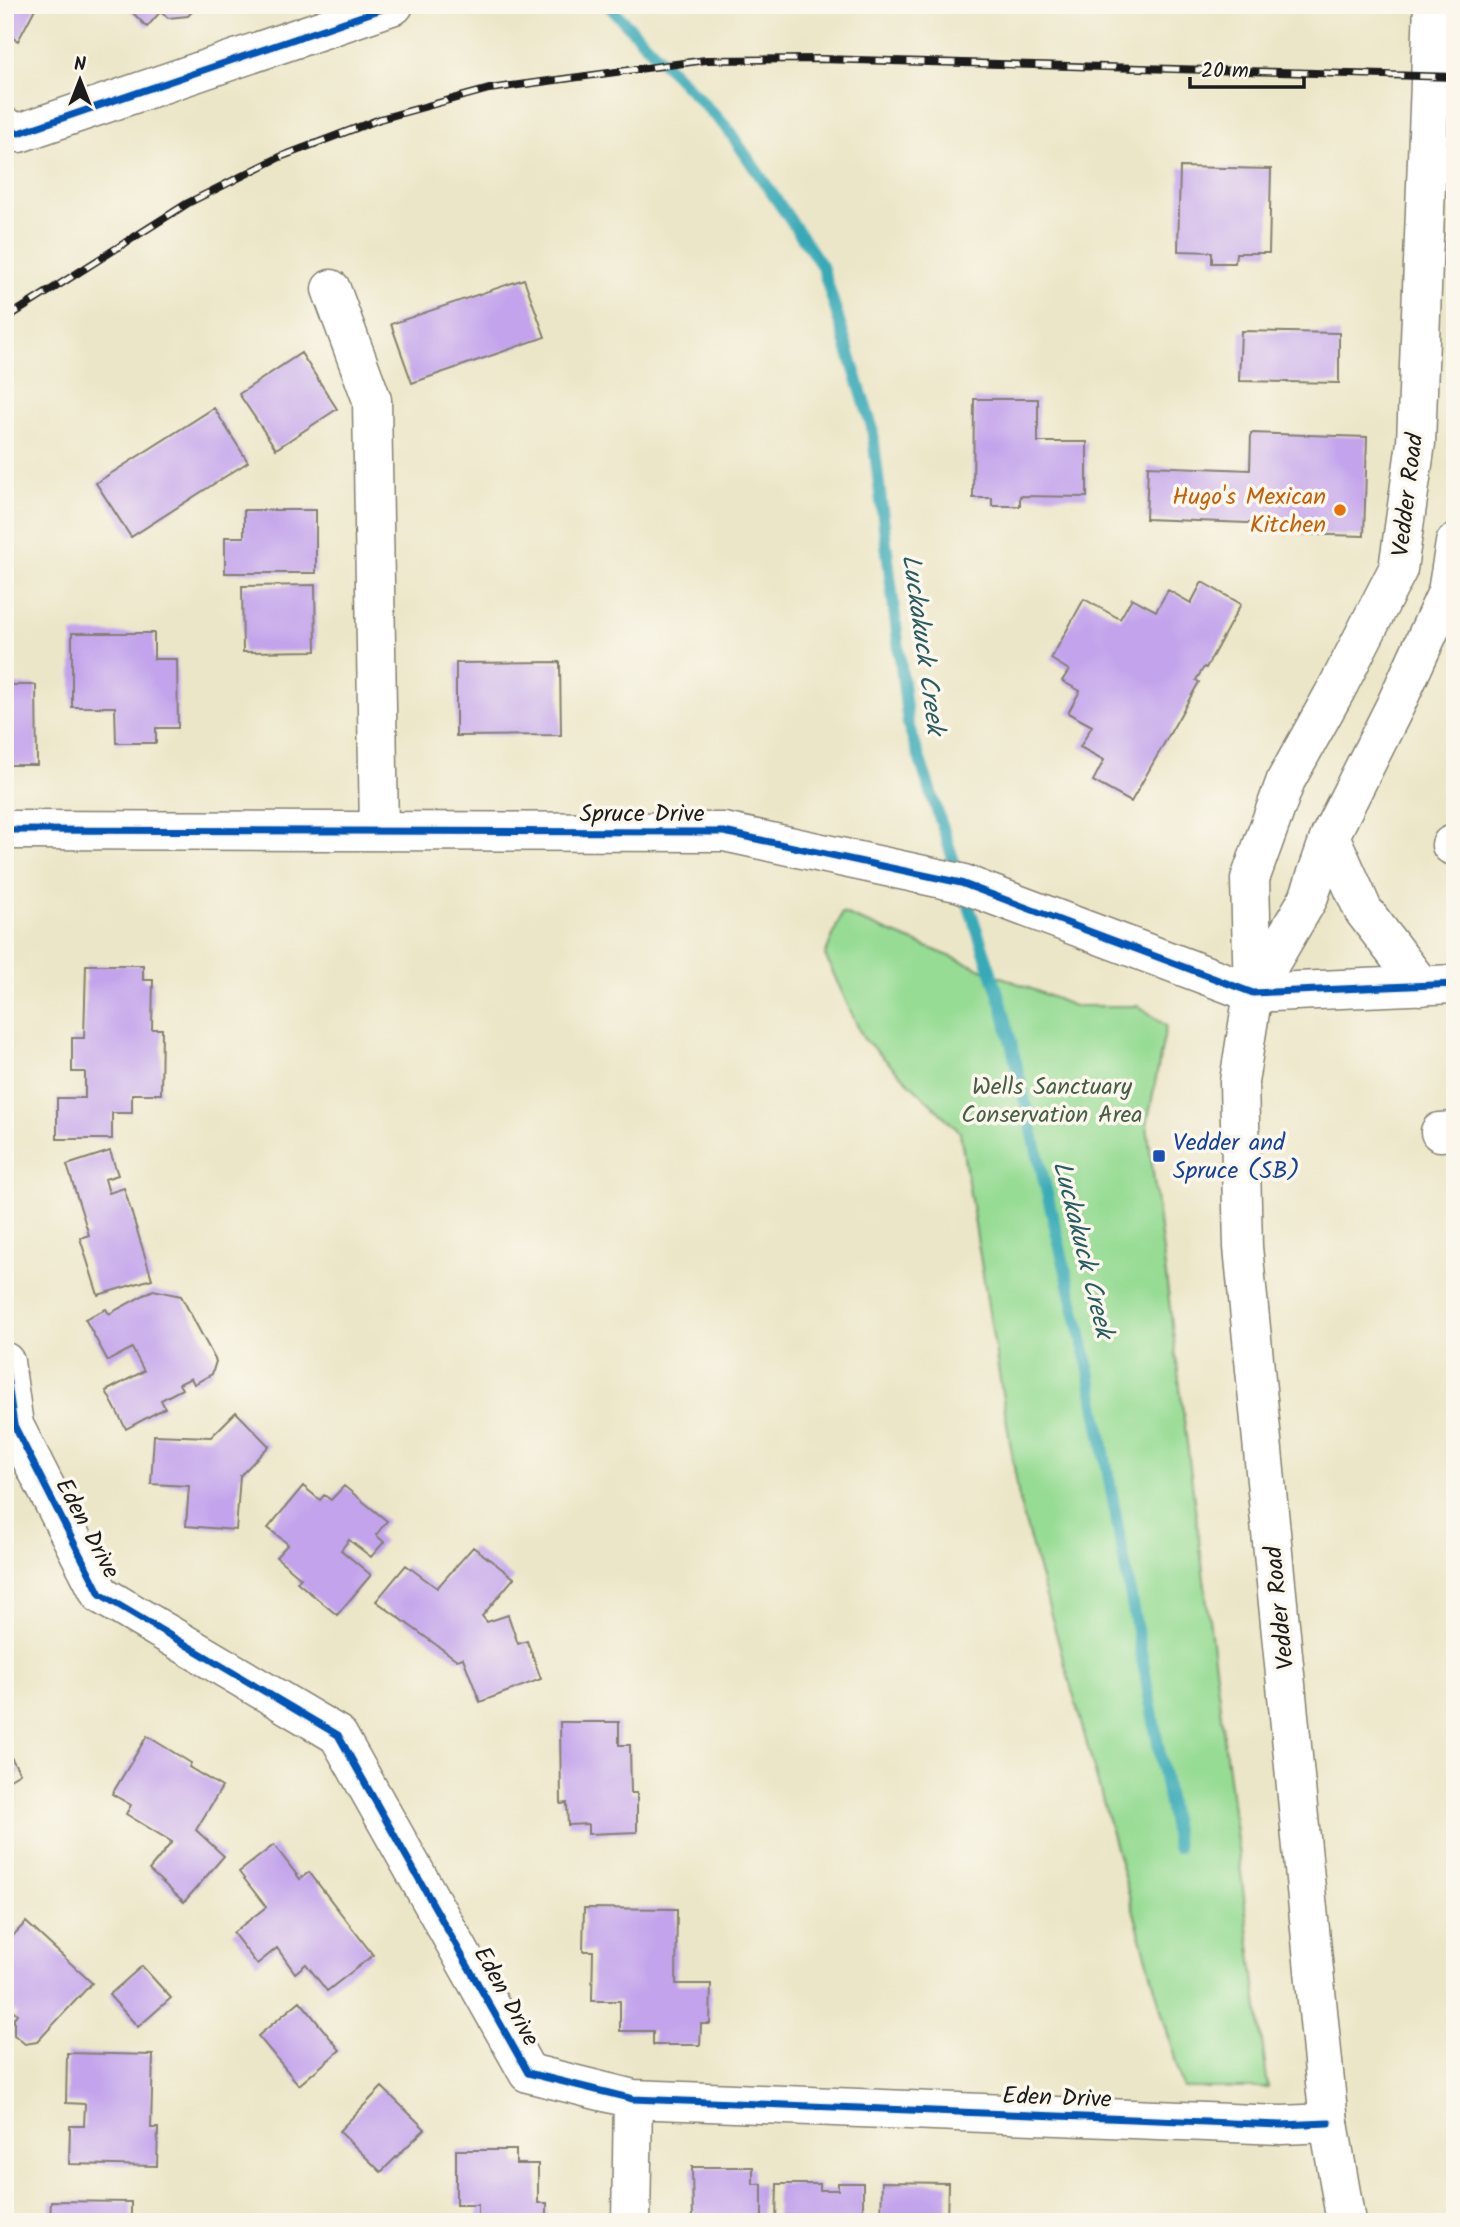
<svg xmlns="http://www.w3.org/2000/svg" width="1460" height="2227" viewBox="0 0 1460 2227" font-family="Kalam,sans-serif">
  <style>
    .green { fill: #97dc94; stroke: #5a7c58; stroke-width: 2 }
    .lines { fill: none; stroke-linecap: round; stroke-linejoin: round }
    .stream { stroke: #39aab7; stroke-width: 12 }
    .building { fill: #c2a3ec }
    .minor-casing { stroke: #848172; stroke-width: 41 }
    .major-casing { stroke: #848172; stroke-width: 41 }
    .minor { stroke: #fff; stroke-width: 38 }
    .major { stroke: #fff; stroke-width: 38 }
    .rail-casing { stroke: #1c1c1c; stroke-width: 8 }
    .rail { stroke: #fbf7ec; stroke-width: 5; stroke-dasharray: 16; stroke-linecap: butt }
    .cycleway-casing { stroke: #fbf7ec; stroke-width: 11 }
    .cycleway { stroke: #0057b8; stroke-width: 7 }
    .food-dot { fill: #e8710a; stroke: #fbf7ec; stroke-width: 2.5 }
    .transit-dot { fill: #1a4fb4; stroke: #fbf7ec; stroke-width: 2.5 }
    .labels { text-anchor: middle; stroke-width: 7; stroke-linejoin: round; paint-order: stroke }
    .street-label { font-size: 24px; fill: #1c1c1c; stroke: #fbf7ec }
    .food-label { font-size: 24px; fill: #c56008; stroke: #fbf7ec; text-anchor: end }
    .park-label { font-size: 24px; fill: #475f46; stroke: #fbf7ec }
    .transit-label { font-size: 24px; fill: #164399; stroke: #fbf7ec; text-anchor: start }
    .water-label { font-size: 26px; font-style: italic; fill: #295c62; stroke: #fbf7ec }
  </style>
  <rect width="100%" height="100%" fill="#fbf7ec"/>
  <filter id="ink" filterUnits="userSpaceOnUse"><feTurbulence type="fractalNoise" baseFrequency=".0143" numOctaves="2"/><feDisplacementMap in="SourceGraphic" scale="14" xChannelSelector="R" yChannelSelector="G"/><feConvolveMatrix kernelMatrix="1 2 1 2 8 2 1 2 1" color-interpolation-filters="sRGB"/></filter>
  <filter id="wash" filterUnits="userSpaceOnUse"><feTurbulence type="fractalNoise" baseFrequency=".00686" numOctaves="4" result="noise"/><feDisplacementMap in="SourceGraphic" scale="28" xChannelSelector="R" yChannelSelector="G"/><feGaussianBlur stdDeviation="1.57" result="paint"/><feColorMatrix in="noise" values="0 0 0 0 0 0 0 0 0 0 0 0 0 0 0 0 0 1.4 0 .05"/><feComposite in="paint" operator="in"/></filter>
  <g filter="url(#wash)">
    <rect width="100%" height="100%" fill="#ece6c8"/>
    <path class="green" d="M 842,913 L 1074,1006 L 1139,1006 L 1166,1026 L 1147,1125 L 1268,2088 L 1183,2088 L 1020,1504 L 960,1132 L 863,1038 L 825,955 Z"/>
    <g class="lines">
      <path class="stream" d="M 608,5 L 727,128 L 822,266 L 872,427 L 908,724 L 1002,1005 L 1087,1360 L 1177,1847"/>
    </g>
    <g id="blocks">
      <path class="building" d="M 5,5 L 37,5 L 18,41 L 5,34 Z
        M 125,5 L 198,5 L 188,16 L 168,18 L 161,11 L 147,27 Z
        M 1180,167 L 1271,169 L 1269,253 L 1236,253 L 1235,263 L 1212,263 L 1212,252 L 1178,251 Z
        M 524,279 L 545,337 L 412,383 L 391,324 Z
        M 1241,331 L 1339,333 L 1339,383 L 1239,381 Z
        M 301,353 L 337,409 L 276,449 L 239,394 Z
        M 974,399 L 1038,399 L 1038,442 L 1087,442 L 1087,497 L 1020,496 L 1020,506 L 992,506 L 992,498 L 973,498 Z
        M 214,408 L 248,462 L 131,537 L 96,483 Z
        M 1251,433 L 1367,437 L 1364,536 L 1298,534 L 1298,525 L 1146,519 L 1148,466 L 1250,470 Z
        M 244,510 L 316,510 L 316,573 L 225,573 L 225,537 L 244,537 Z
        M 1202,582 L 1241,604 L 1206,668 L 1204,667 L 1196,680 L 1199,682 L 1131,802 L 1093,781 L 1104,760 L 1080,747 L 1092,726 L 1068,713 L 1080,691 L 1062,681 L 1069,670 L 1051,659 L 1084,599 L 1120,619 L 1132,598 L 1156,611 L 1168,590 L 1191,603 Z
        M 315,585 L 316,651 L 243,652 L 242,586 Z
        M 72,633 L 154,633 L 154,659 L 177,659 L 178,728 L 156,728 L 156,743 L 116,743 L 115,707 L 72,707 Z
        M 560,662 L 561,735 L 456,736 L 456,663 Z
        M 5,685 L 36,685 L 37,765 L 5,765 Z
        M 86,965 L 143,965 L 143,980 L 153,980 L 152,1029 L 162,1029 L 161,1094 L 132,1094 L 132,1113 L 112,1113 L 112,1139 L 57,1139 L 57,1098 L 85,1098 L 85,1072 L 72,1072 L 72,1038 L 84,1038 Z
        M 110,1151 L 118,1175 L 105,1179 L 109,1193 L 124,1188 L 152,1279 L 98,1295 L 80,1238 L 89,1235 L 67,1165 Z
        M 153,1290 L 181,1296 L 216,1361 L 212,1374 L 194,1384 L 191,1378 L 179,1384 L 182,1389 L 161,1400 L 165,1408 L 126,1429 L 106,1391 L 144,1371 L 132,1348 L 108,1361 L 85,1319 L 106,1309 L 109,1314 Z
        M 236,1412 L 269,1446 L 240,1476 L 236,1530 L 186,1526 L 189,1486 L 151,1484 L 154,1435 L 211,1437 Z
        M 303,1486 L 320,1500 L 324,1495 L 331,1500 L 344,1486 L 387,1521 L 376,1535 L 384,1542 L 371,1557 L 349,1540 L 341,1550 L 371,1575 L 337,1615 L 297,1582 L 301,1578 L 276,1557 L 288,1544 L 268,1528 Z
        M 473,1547 L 514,1578 L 482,1616 L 487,1622 L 508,1615 L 518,1644 L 527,1641 L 541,1679 L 480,1702 L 463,1658 L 457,1660 L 376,1601 L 406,1565 L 437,1588 Z
        M 560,1722 L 619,1722 L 619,1745 L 630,1745 L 631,1793 L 637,1793 L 637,1832 L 588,1834 L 588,1824 L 568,1825 L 567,1803 L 561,1804 Z
        M 147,1736 L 191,1763 L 189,1767 L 222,1787 L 196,1830 L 224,1856 L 184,1902 L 149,1870 L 172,1842 L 126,1814 L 131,1805 L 112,1794 Z
        M 5,1747 L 20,1773 L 5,1782 Z
        M 274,1845 L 300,1879 L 309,1872 L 373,1955 L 327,1991 L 306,1964 L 295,1973 L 277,1948 L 257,1964 L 233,1933 L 266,1907 L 239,1872 Z
        M 584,1908 L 677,1909 L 676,1984 L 711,1984 L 710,2024 L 701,2024 L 700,2045 L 653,2045 L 653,2031 L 620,2031 L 620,2001 L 592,2001 L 593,1951 L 583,1951 Z
        M 26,1922 L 92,1983 L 37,2042 L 25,2044 L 14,2035 L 14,2018 L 17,2014 L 5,2003 L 5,1944 Z
        M 142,1966 L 171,1998 L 138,2027 L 109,1995 Z
        M 300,2001 L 340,2050 L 299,2085 L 258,2036 Z
        M 67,2053 L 153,2055 L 151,2128 L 158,2128 L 157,2166 L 69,2164 L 70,2126 L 84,2126 L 85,2104 L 66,2103 Z
        M 382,2087 L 425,2129 L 381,2172 L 339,2131 Z
        M 456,2150 L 516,2150 L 516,2164 L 538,2164 L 538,2203 L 547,2203 L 547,2219 L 575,2219 L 575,2222 L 478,2222 L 478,2205 L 456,2205 Z
        M 692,2167 L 753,2167 L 753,2184 L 762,2184 L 762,2222 L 693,2222 Z
        M 882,2182 L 948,2183 L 947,2222 L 881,2222 Z
        M 838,2183 L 863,2183 L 863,2222 L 776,2222 L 777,2184 L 820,2184 L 820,2190 L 838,2190 Z
        M 51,2201 L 131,2202 L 131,2222 L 50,2222 Z"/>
    </g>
  </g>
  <g filter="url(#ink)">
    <use href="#blocks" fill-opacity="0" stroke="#848172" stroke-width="2"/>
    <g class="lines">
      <defs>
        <path id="minor" d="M 5,127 L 19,133 L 394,5
          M 331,289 L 372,400 L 379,831
          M 5,830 L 724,832 L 961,883 L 1253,993 L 1455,984
          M 1451,845 L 1455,846
          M 1440,1132 L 1455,1131
          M 5,1362 L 14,1425 L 100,1594 L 338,1735 L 528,2073 L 633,2099 L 1281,2125 L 1329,2123
          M 631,2222 L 633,2099"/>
        <path id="major" d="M 1330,836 L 1363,910 L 1421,986
          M 1253,993 L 1308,899 L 1330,836 L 1396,704 L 1447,592 L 1455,543
          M 1346,2222 L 1329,2123 L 1243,1247 L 1239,1082 L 1253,993 L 1250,879 L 1286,780 L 1337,688 L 1398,569 L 1416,443 L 1433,5"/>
      </defs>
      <use href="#minor" class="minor-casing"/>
      <use href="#major" class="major-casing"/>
      <use href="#minor" class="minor"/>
      <use href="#major" class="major"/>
      <defs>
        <path id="rail" d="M 5,319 L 188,203 L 280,157 L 380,119 L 489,89 L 706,60 L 820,59 L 1455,77"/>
      </defs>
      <use href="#rail" class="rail-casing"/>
      <use href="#rail" class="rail"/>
      <defs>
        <path id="cycleway" d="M 5,127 L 19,133 L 394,5
          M 5,830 L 724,832 L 961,883 L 1253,993 L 1455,984
          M 5,1362 L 14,1425 L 100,1594 L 338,1735 L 528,2073 L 633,2099 L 1281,2125 L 1329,2123"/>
      </defs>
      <use href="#cycleway" class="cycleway-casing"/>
      <use href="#cycleway" class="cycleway"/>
    </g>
  </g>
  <circle class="food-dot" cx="1340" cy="510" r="7"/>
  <rect class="transit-dot" x="1152" y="1149" width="14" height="14" rx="3.5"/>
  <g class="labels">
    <g class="street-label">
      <text transform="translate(1407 495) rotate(-83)" y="8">Vedder Road</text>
      <text x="642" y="821">Spruce Drive</text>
      <text transform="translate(88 1528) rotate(62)" y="8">Eden Drive</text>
      <text transform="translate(1279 1608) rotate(-96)" y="8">Vedder Road</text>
      <text transform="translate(507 1996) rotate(61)" y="8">Eden Drive</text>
      <text transform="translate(1057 2097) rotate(2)" y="8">Eden Drive</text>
    </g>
    <g class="food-label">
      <text x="1326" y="504">Hugo's Mexican<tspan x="1326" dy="28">Kitchen</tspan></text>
    </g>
    <g class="park-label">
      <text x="1052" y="1094">Wells Sanctuary<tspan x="1052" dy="28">Conservation Area</tspan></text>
    </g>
    <g class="transit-label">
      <text x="1173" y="1150">Vedder and<tspan x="1173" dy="28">Spruce (SB)</tspan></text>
    </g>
    <g class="water-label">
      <text transform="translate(924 644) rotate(82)" y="9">Luckakuck Creek</text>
      <text transform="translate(1084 1249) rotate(76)" y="9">Luckakuck Creek</text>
    </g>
  </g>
  <rect width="1460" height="2227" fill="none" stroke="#fbf7ec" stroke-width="28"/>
  <g transform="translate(80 80)" stroke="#fbf7ec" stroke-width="5" paint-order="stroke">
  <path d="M0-5L12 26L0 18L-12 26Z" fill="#1c1c1c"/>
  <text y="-10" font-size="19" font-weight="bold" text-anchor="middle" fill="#1c1c1c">N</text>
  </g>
  <path d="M1190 77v10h114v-10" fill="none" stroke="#1c1c1c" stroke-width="3.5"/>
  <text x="1201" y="77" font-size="21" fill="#1c1c1c" stroke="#fbf7ec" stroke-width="5" paint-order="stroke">20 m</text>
</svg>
